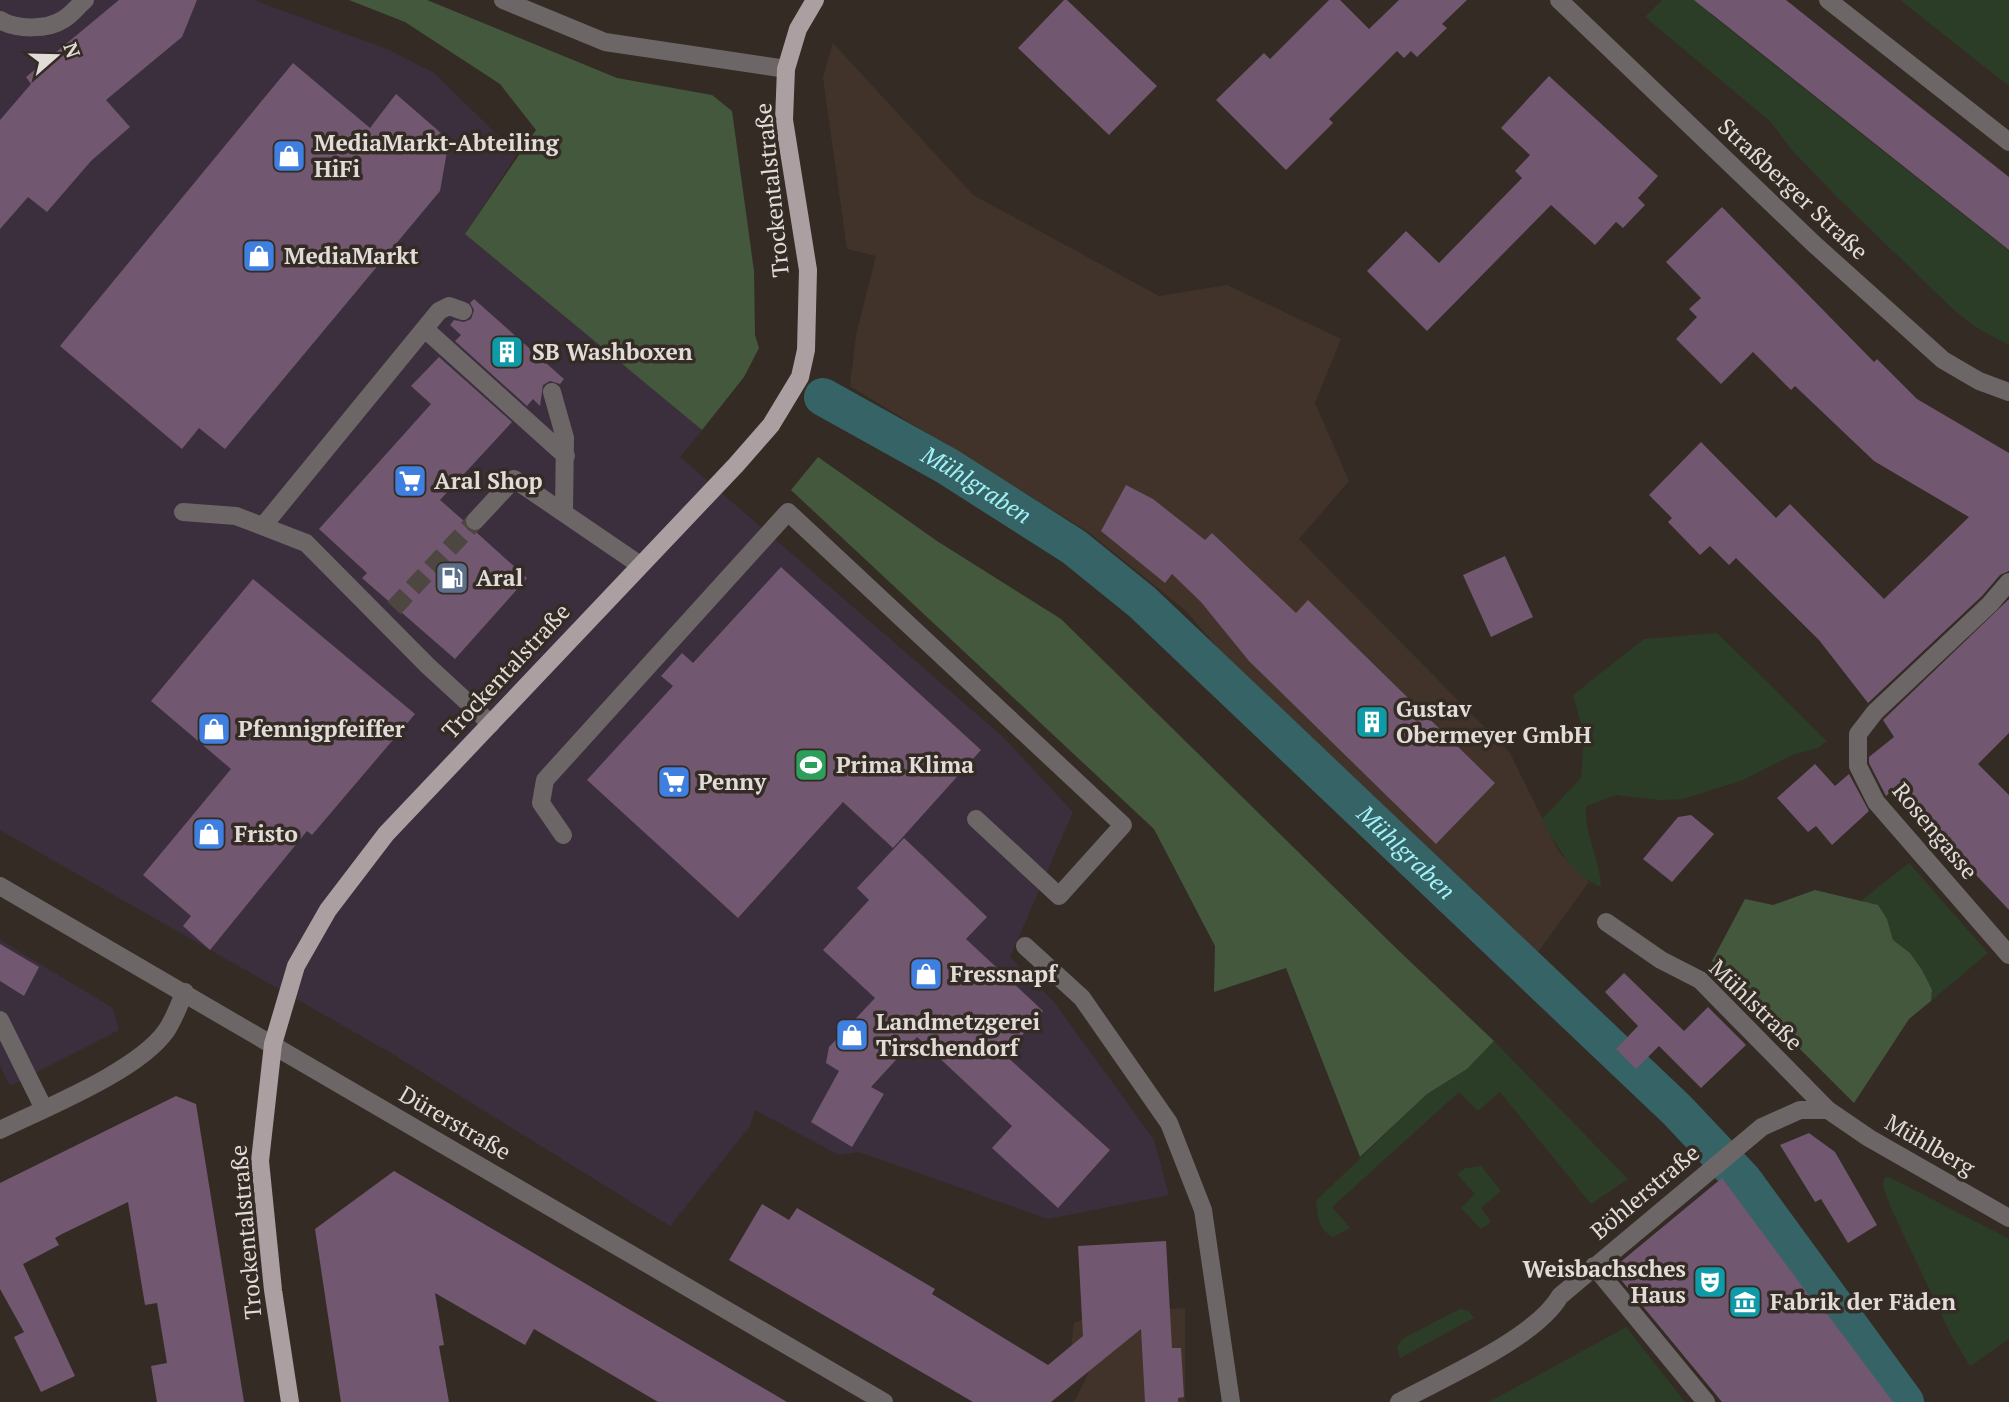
<svg xmlns="http://www.w3.org/2000/svg" width="2009" height="1402" viewBox="0 0 2009 1402" font-family="'PT Serif',serif">
  <style>
    .commercial { fill: #3c2f3d }
    .built { fill: #41332a }
    .green { fill: #2c3d27 }
    .forest { fill: #44583e }
    .lines { fill: none; stroke-linecap: round; stroke-linejoin: round }
    .canal { stroke: #366366; stroke-width: 38 }
    .building { fill: #71576f }
    .minor-tunnel { stroke: #4e4640; stroke-width: 18; stroke-dasharray: 18 9; stroke-linecap: butt }
    .minor { stroke: #6c6667; stroke-width: 18 }
    .major { stroke: #ab9fa1; stroke-width: 18 }
    .labels { text-anchor: middle; stroke-width: 7; stroke-linejoin: round; paint-order: stroke }
    .poi-label { font-size: 23px; font-weight: bold; fill: #e2dcd8; stroke: #342b25; text-anchor: start }
    .street-label { font-size: 23px; fill: #e2dcd8; stroke: #342b25 }
    .water-label { font-size: 24px; font-style: italic; fill: #a2f3f9; stroke: #342b25 }
  </style>
  <rect width="100%" height="100%" fill="#342b25"/>
  <path class="commercial" d="M 0,0 L 253,0 L 387,49 L 434,73 L 517,154 L 465,234 L 702,430 L 680,457 L 1002,736 L 1073,812 L 1010,957 L 1054,1002 L 1154,1140 L 1169,1195 L 1048,1219 L 859,1152 L 839,1155 L 755,1110 L 750,1126 L 670,1226 L 391,1053 L 0,830 Z
    M 0,940 L 113,1008 L 119,1030 L 10,1086 L 0,1065 Z"/>
  <path class="built" d="M 833,43 L 973,195 L 1159,296 L 1227,285 L 1341,339 L 1315,403 L 1349,481 L 1299,539 L 1510,753 L 1559,852 L 1589,882 L 1538,952 L 1414,853 L 1242,676 L 1185,610 L 1087,531 L 850,386 L 856,335 L 876,256 L 847,249 L 823,78 Z
    M 1185,1308 L 1185,1402 L 1074,1402 L 1090,1370 L 1070,1354 L 1074,1323 L 1099,1313 Z"/>
  <path class="green" d="M 1662,0 L 1720,0 L 1710,14 L 2009,251 L 2009,345 L 1977,328 L 1955,311 L 1836,196 L 1791,149 L 1771,122 L 1645,17 Z
    M 1900,0 L 2009,0 L 2009,86 Z
    M 1717,633 L 1827,741 L 1818,748 L 1794,754 L 1743,780 L 1683,799 L 1660,800 L 1616,795 L 1586,806 C 1584,834 1600,859 1601,887 C 1572,875 1556,845 1542,819 L 1581,778 L 1584,734 L 1573,695 L 1644,639 Z
    M 1909,863 L 1988,953 L 1931,1001 L 1932,990 L 1910,953 L 1893,940 L 1887,919 L 1862,900 Z
    M 1494,1041 L 1628,1179 L 1591,1204 L 1500,1092 L 1478,1111 L 1459,1092 L 1332,1207 L 1350,1228 L 1333,1237 C 1318,1229 1318,1216 1316,1201 L 1427,1094 L 1467,1069 Z
    M 1481,1166 L 1501,1191 L 1481,1208 L 1491,1222 L 1481,1229 L 1461,1208 L 1475,1194 L 1457,1174 L 1466,1168 Z
    M 1889,1177 L 2009,1239 L 2009,1339 L 1970,1366 L 1951,1335 L 1891,1208 L 1883,1186 L 1884,1178 Z
    M 1460,1309 L 1469,1311 L 1474,1318 L 1400,1358 L 1397,1347 L 1402,1339 Z
    M 1626,1327 L 1685,1402 L 1489,1402 L 1610,1336 Z"/>
  <path class="forest" d="M 349,0 L 427,0 L 617,78 L 712,95 L 732,111 L 754,271 L 755,335 L 759,348 L 744,377 L 702,430 L 465,234 L 536,130 L 500,84 L 405,22 Z
    M 818,457 L 937,541 L 1061,619 L 1398,950 L 1494,1041 L 1467,1069 L 1427,1094 L 1360,1157 L 1286,968 L 1214,992 L 1215,946 L 1154,829 L 791,490 Z
    M 1815,890 L 1878,905 L 1887,919 L 1893,940 L 1910,953 L 1922,970 L 1932,990 L 1931,1001 L 1909,1019 L 1854,1103 L 1712,961 L 1745,899 L 1773,905 Z"/>
  <g class="lines">
    <path class="canal" id="s1" d="M 823,397 L 947,466 L 1074,547 L 1142,602 L 1677,1110 L 1743,1180 L 1905,1402"/>
  </g>
  <path class="building" d="M 119,0 L 197,0 L 182,37 L 106,100 L 130,127 L 91,161 L 47,212 L 28,197 L 0,229 L 0,120 L 31,84 L 26,77 Z
    M 1064,0 L 1067,0 L 1157,86 L 1109,135 L 1018,48 Z
    M 1329,0 L 1340,0 L 1369,29 L 1399,0 L 1467,0 L 1442,24 L 1447,28 L 1417,57 L 1411,51 L 1404,58 L 1397,51 L 1329,119 L 1333,123 L 1286,170 L 1216,100 L 1264,53 L 1270,59 Z
    M 1694,0 L 1786,0 L 1919,106 L 2009,177 L 2009,250 Z
    M 293,63 L 370,128 L 396,94 L 449,140 L 440,191 L 225,449 L 199,428 L 182,449 L 60,346 Z
    M 1549,76 L 1658,176 L 1638,198 L 1645,205 L 1623,228 L 1616,222 L 1595,245 L 1551,205 L 1427,331 L 1367,271 L 1406,231 L 1439,263 L 1522,178 L 1515,171 L 1530,155 L 1501,128 Z
    M 1722,207 L 1874,362 L 1877,359 L 1917,399 L 2009,453 L 2009,571 L 2000,575 L 1982,596 L 1868,703 L 1819,640 L 1736,558 L 1729,565 L 1710,546 L 1700,555 L 1668,522 L 1672,518 L 1649,495 L 1701,442 L 1776,518 L 1790,504 L 1884,599 L 1969,517 L 1874,461 L 1795,386 L 1791,390 L 1753,352 L 1721,384 L 1676,339 L 1697,317 L 1689,309 L 1701,298 L 1666,262 Z
    M 474,299 L 564,379 L 560,384 L 550,381 L 543,385 L 540,406 L 533,399 L 527,406 L 455,341 L 461,335 L 450,325 L 454,320 L 464,322 L 471,319 L 474,310 L 470,303 Z
    M 439,357 L 512,422 L 440,500 L 464,521 L 468,530 L 476,532 L 527,578 L 455,659 L 362,578 L 367,573 L 319,529 L 431,404 L 411,386 Z
    M 1126,485 L 1153,499 L 1205,540 L 1212,533 L 1296,613 L 1308,600 L 1495,783 L 1436,844 L 1249,661 L 1201,602 L 1172,574 L 1165,583 L 1101,531 Z
    M 1505,556 L 1533,617 L 1491,637 L 1463,575 Z
    M 781,567 L 981,750 L 893,848 L 843,802 L 738,918 L 587,780 L 673,686 L 661,676 L 682,653 L 693,663 Z
    M 253,579 L 415,714 L 312,835 L 307,831 L 210,950 L 183,926 L 191,916 L 143,875 L 231,769 L 151,701 Z
    M 2009,599 L 2009,733 L 1978,764 L 2009,795 L 2009,910 L 1963,861 L 1966,858 L 1939,831 L 1901,783 L 1886,796 L 1869,763 L 1869,757 L 1894,737 L 1883,720 Z
    M 1815,764 L 1835,786 L 1849,774 L 1869,811 L 1832,845 L 1816,826 L 1808,832 L 1777,798 Z
    M 1691,815 L 1714,834 L 1672,882 L 1643,859 L 1678,817 Z
    M 904,838 L 987,917 L 966,939 L 1043,1011 L 1005,1055 L 1110,1150 L 1058,1208 L 992,1148 L 1012,1126 L 917,1037 L 871,1087 L 884,1094 L 852,1147 L 811,1122 L 839,1071 L 826,1063 L 829,1047 L 875,998 L 823,950 L 869,900 L 857,888 Z
    M 0,944 L 39,967 L 24,996 L 0,981 Z
    M 1624,973 L 1684,1031 L 1708,1007 L 1746,1045 L 1701,1088 L 1659,1046 L 1636,1069 L 1616,1049 L 1638,1026 L 1605,992 Z
    M 176,1096 L 196,1104 L 244,1402 L 157,1402 L 151,1366 L 167,1363 L 157,1303 L 145,1305 L 128,1202 L 62,1234 L 55,1238 L 59,1245 L 23,1264 L 75,1376 L 41,1392 L 14,1337 L 24,1332 L 0,1289 L 0,1183 Z
    M 1809,1133 L 1835,1152 L 1877,1225 L 1848,1243 L 1821,1199 L 1815,1202 L 1780,1145 Z
    M 394,1171 L 717,1361 L 787,1402 L 658,1402 L 534,1329 L 525,1345 L 435,1293 L 444,1345 L 439,1346 L 449,1402 L 341,1402 L 315,1229 Z
    M 1722,1178 L 1819,1309 L 1822,1307 L 1893,1402 L 1722,1402 L 1612,1269 Z
    M 762,1204 L 789,1220 L 797,1208 L 935,1289 L 932,1294 L 1048,1365 L 1083,1336 L 1078,1246 L 1166,1241 L 1172,1348 L 1181,1348 L 1184,1397 L 1178,1398 L 1178,1402 L 1145,1402 L 1141,1329 L 1051,1402 L 973,1402 L 729,1260 Z"/>
  <g class="lines">
    <path class="minor-tunnel" d="M 394,608 L 475,521"/>
    <path class="minor" d="M 503,0 L 605,42 L 786,69
      M 1559,0 L 1814,244 L 1943,360 L 1979,381 L 2009,392
      M 1828,0 L 2009,142
      M 0,20 C 16,30 48,30 64,19 C 72,14 78,6 85,0
      M 426,330 L 566,456
      M 552,392 L 565,438 L 564,511
      M 183,512 L 236,516 L 306,543 L 428,666 L 491,724
      M 475,521 L 514,479 L 640,565
      M 263,526 L 439,311 L 449,306 L 463,311
      M 2009,582 L 1990,604 L 1875,712 L 1858,734 L 1858,766 L 1876,802 L 2009,955
      M 563,835 L 541,803 L 545,780 L 788,512 L 1123,825 L 1059,896 L 976,819
      M 0,886 L 884,1402
      M 1606,922 L 1661,960 L 1700,980 L 1828,1110 L 1869,1138 L 2009,1218
      M 1025,946 L 1082,998 L 1169,1123 L 1203,1210 L 1231,1402
      M 0,1020 L 44,1109
      M 0,1130 C 45,1108 138,1071 166,1031 C 174,1020 179,1004 185,992
      M 1594,1266 L 1706,1402
      M 1399,1402 C 1443,1378 1536,1338 1560,1296 L 1762,1127 L 1800,1110 L 1828,1110"/>
    <path class="major" d="M 290,1402 L 273,1290 L 260,1161 L 273,1044 L 296,966 L 328,910 L 386,834 L 736,465 L 771,425 L 800,377 L 806,350 L 808,270 L 784,120 L 786,69 L 798,29 L 815,0"/>
  </g>
  <defs>
    <symbol id="shop-square" viewBox="-11 -11 22 22"><rect x="-9" y="-9" width="18" height="18" rx="4" fill="#3f7fe0" stroke="#342b25"/><path d="M-5-2.5h2.3a2.7 3.5 0 0 1 5.4 0H5L5.5 6h-11ZM-1.5-2.5h3a1.5 2.3 0 0 0-3 0Z" fill="#fff"/></symbol>
    <symbol id="building-square" viewBox="-11 -11 22 22"><rect x="-9" y="-9" width="18" height="18" rx="4" fill="#0f9aa8" stroke="#342b25"/><path d="M-4-6H4V6H1V3H-1V6H-4ZM-2.5-4.3h1.7v1.8h-1.7ZM.8-4.3h1.7v1.8H.8ZM-2.5-1h1.7V.8h-1.7ZM.8-1h1.7V.8H.8Z" fill="#fff"/></symbol>
    <symbol id="supermarket-square" viewBox="-11 -11 22 22"><rect x="-9" y="-9" width="18" height="18" rx="4" fill="#3f7fe0" stroke="#342b25"/><path d="M-6-5.5h2.5l.6 2H6L4.5 2H-2.5L-4.4-4H-6ZM-1.5 3.2a1.3 1.3 0 1 0 .1 0ZM3 3.2a1.3 1.3 0 1 0 .1 0Z" fill="#fff"/></symbol>
    <symbol id="fuel-square" viewBox="-11 -11 22 22"><rect x="-9" y="-9" width="18" height="18" rx="4" fill="#5c6f8a" stroke="#342b25"/><path d="M-5.5-6h7V0h2V4h1.3V-2.5L3-4.5l.8-.8L6-3V5H2.5V1h-1V6h-7ZM-4.2-4.7v3.2H.2V-4.7Z" fill="#fff"/></symbol>
    <symbol id="stadium-square" viewBox="-11 -11 22 22"><rect x="-9" y="-9" width="18" height="18" rx="4" fill="#2e9e5b" stroke="#342b25"/><path d="M0-5a6.5 5 0 1 0 0 10a6.5 5 0 1 0 0-10ZM-3.5-1.8h7v3.6h-7Z" fill="#fff"/></symbol>
    <symbol id="theatre-square" viewBox="-11 -11 22 22"><rect x="-9" y="-9" width="18" height="18" rx="4" fill="#0f9aa8" stroke="#342b25"/><path d="M-5-5.5Q0-4 5-5.5V0Q5 5 0 6Q-5 5-5 0ZM-3.3-2.5H-1v1.5H-3.3ZM1-2.5H3.3v1.5H1ZM-2.8 1Q0 5.5 2.8 1Z" fill="#fff"/></symbol>
    <symbol id="museum-square" viewBox="-11 -11 22 22"><rect x="-9" y="-9" width="18" height="18" rx="4" fill="#0f9aa8" stroke="#342b25"/><path d="M0-6L6-3V-2H-6V-3ZM-5-1h2V3h-2ZM-1-1h2V3h-2ZM3-1h2V3H3ZM-6 4H6V6H-6Z" fill="#fff"/></symbol>
  </defs>
  <g fill-rule="evenodd">
    <use href="#shop-square" x="270" y="137" width="38" height="38"/>
    <use href="#shop-square" x="240" y="237" width="38" height="38"/>
    <use href="#building-square" x="488" y="333" width="38" height="38"/>
    <use href="#supermarket-square" x="391" y="462" width="38" height="38"/>
    <use href="#fuel-square" x="433" y="559" width="38" height="38"/>
    <use href="#building-square" x="1353" y="703" width="38" height="38"/>
    <use href="#shop-square" x="195" y="710" width="38" height="38"/>
    <use href="#stadium-square" x="792" y="746" width="38" height="38"/>
    <use href="#supermarket-square" x="655" y="763" width="38" height="38"/>
    <use href="#shop-square" x="190" y="815" width="38" height="38"/>
    <use href="#shop-square" x="907" y="955" width="38" height="38"/>
    <use href="#shop-square" x="833" y="1016" width="38" height="38"/>
    <use href="#theatre-square" x="1691" y="1263" width="38" height="38"/>
    <use href="#museum-square" x="1726" y="1283" width="38" height="38"/>
  </g>
  <g class="labels">
    <g class="poi-label">
      <text x="314" y="151">MediaMarkt-Abteiling<tspan x="314" dy="26">HiFi</tspan></text>
      <text x="284" y="264">MediaMarkt</text>
      <text x="532" y="360">SB Washboxen</text>
      <text x="434" y="489">Aral Shop</text>
      <text x="476" y="586">Aral</text>
      <text x="1396" y="717">Gustav<tspan x="1396" dy="26">Obermeyer GmbH</tspan></text>
      <text x="238" y="737">Pfennigpfeiffer</text>
      <text x="836" y="773">Prima Klima</text>
      <text x="698" y="790">Penny</text>
      <text x="234" y="842">Fristo</text>
      <text x="950" y="982">Fressnapf</text>
      <text x="876" y="1030">Landmetzgerei<tspan x="876" dy="26">Tirschendorf</tspan></text>
      <text x="1686" y="1277" text-anchor="end">Weisbachsches<tspan x="1686" dy="26">Haus</tspan></text>
      <text x="1770" y="1310">Fabrik der Fäden</text>
    </g>
    <g class="street-label">
      <text transform="translate(1793 189) rotate(43)" y="8">Straßberger Straße</text>
      <text transform="translate(772 190) rotate(-96)" y="8">Trockentalstraße</text>
      <text transform="translate(506 671) rotate(-47)" y="8">Trockentalstraße</text>
      <text transform="translate(1935 831) rotate(50)" y="8">Rosengasse</text>
      <text transform="translate(1756 1005) rotate(44)" y="8">Mühlstraße</text>
      <text transform="translate(455 1123) rotate(30)" y="8">Dürerstraße</text>
      <text transform="translate(1930 1145) rotate(30)" y="8">Mühlberg</text>
      <text transform="translate(1645 1192) rotate(-40)" y="8">Böhlerstraße</text>
      <text transform="translate(246 1232) rotate(-95)" y="8">Trockentalstraße</text>
    </g>
    <g class="water-label">
      <text dy="8" stroke="none"><textPath href="#s1" startOffset="177">Mühlgraben</textPath></text>
      <text dy="8" stroke="none"><textPath href="#s1" startOffset="744">Mühlgraben</textPath></text>
    </g>
  </g>
  <g transform="translate(56 56) rotate(70)" stroke="#342b25" stroke-width="5" paint-order="stroke">
  <path d="M0-5L12 26L0 18L-12 26Z" fill="#e2dcd8"/>
  <text y="-10" font-size="19" font-weight="bold" text-anchor="middle" fill="#e2dcd8">N</text>
  </g>
</svg>
